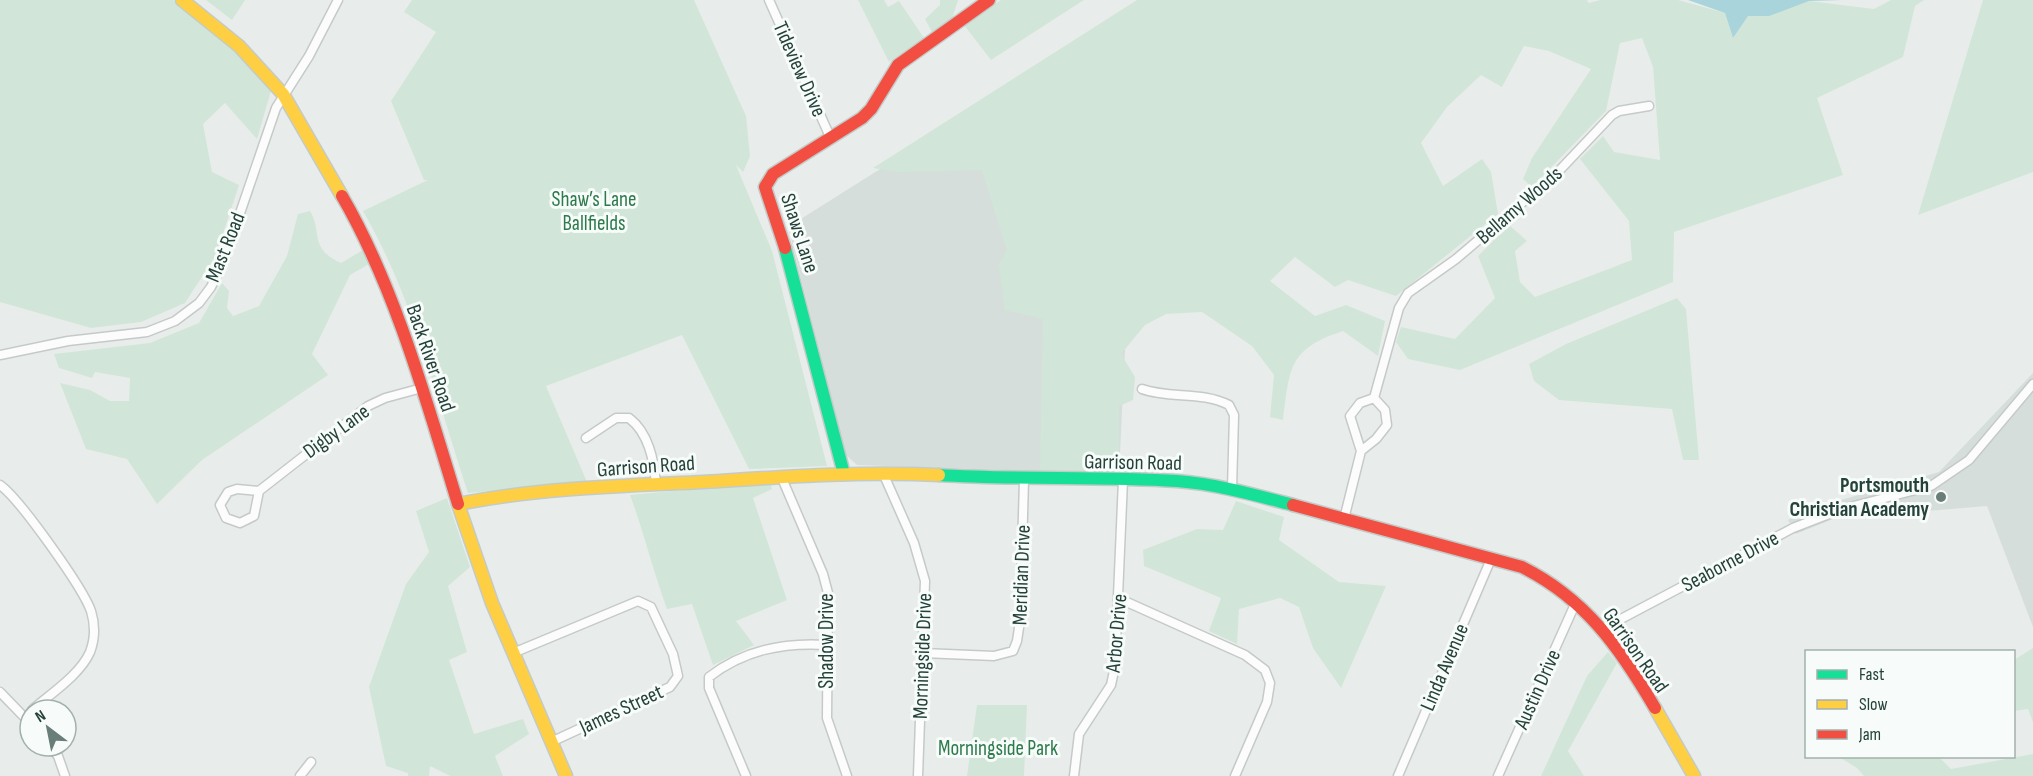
<svg xmlns="http://www.w3.org/2000/svg" width="2033" height="776" viewBox="0 0 2033 776" font-family="'Sofia Sans Condensed',sans-serif">
  <style>
    .built { fill: #d6dedb }
    .green { fill: #d1e6d8 }
    .water { fill: #a9d4db }
    .lines { fill: none; stroke-linecap: round; stroke-linejoin: round }
    .street-casing { stroke: #c5cac8; stroke-width: 11 }
    .fast-casing { stroke: #c3cbc8; stroke-width: 15 }
    .slow-casing { stroke: #c3cbc8; stroke-width: 15 }
    .jam-casing { stroke: #c3cbc8; stroke-width: 15 }
    .street { stroke: #fcfcfc; stroke-width: 8 }
    .fast { stroke: #16e098; stroke-width: 12 }
    .slow { stroke: #ffcf43; stroke-width: 12 }
    .jam { stroke: #f24e42; stroke-width: 12 }
    .poi-dot { fill: #697e78; stroke: #f7fbf9; stroke-width: 2 }
    .labels { text-anchor: middle; stroke-width: 6; stroke-linejoin: round; paint-order: stroke }
    .street-label { font-size: 21px; fill: #24423a; stroke: #f7fbf9 }
    .park-label { font-size: 21px; fill: #2d7a4b; stroke: #f7fbf9 }
    .poi-label { font-size: 21px; font-weight: bold; fill: #24423a; stroke: #f7fbf9; text-anchor: end }
  </style>
  <rect width="100%" height="100%" fill="#e8edeb"/>
  <path class="built" d="M 1112,23 L 1136,123 L 1119,474 L 857,465 L 846,455 L 788,227 Z
    M 2033,373 L 2033,627 L 1987,506 L 1891,514 L 1850,512 L 1796,534 L 1788,520 L 1806,510 L 1939,472 Z"/>
  <path class="green" d="M 0,0 L 173,0 L 232,48 L 271,91 L 257,139 L 225,103 L 203,124 L 212,172 L 239,185 L 216,255 L 185,303 L 141,322 L 91,328 L 0,302 Z
    M 206,0 L 245,0 L 232,20 Z
    M 412,0 L 694,0 L 746,116 L 750,156 L 743,172 L 736,165 L 772,251 L 827,466 L 749,469 L 682,335 L 546,386 L 587,482 L 468,493 C 437,399 413,297 363,211 L 428,180 L 424,180 L 391,101 L 436,32 L 404,12 Z
    M 858,0 L 884,0 L 888,7 L 899,1 L 924,38 L 889,62 Z
    M 940,0 L 958,0 L 952,19 L 932,32 L 925,19 L 940,5 Z
    M 1001,0 L 1084,0 L 991,60 L 964,25 Z
    M 1137,0 L 1587,0 L 1589,3 L 1600,0 L 1678,0 L 1725,13 L 1733,38 L 1747,16 L 1809,1 L 1874,9 L 1891,0 L 1924,0 L 1915,6 L 1903,57 L 1817,98 L 1843,175 L 1674,232 L 1673,282 L 1460,370 L 1408,359 L 1396,342 L 1401,327 L 1455,339 L 1495,298 L 1478,256 L 1509,225 L 1527,241 L 1515,251 L 1520,282 L 1535,297 L 1632,260 L 1629,221 L 1580,159 L 1603,136 L 1614,152 L 1660,160 L 1653,67 L 1642,38 L 1620,43 L 1606,111 L 1532,187 L 1523,179 L 1532,158 L 1591,69 L 1549,51 L 1524,46 L 1502,87 L 1481,75 L 1447,107 L 1421,143 L 1443,186 L 1482,159 L 1491,172 L 1498,214 L 1396,296 L 1348,280 L 1335,287 L 1295,257 L 1270,281 L 1315,316 L 1346,305 L 1385,321 L 1378,356 L 1343,331 C 1288,349 1290,368 1283,420 L 1270,417 L 1274,375 L 1252,346 L 1202,312 L 1166,314 L 1145,325 L 1121,354 L 1135,377 L 1133,400 L 1119,406 L 1119,474 L 1040,472 L 1043,319 L 1005,310 L 999,265 L 1007,250 L 982,170 L 900,172 L 873,168 Z
    M 1983,0 L 2033,0 L 2033,172 L 1918,215 Z
    M 310,211 C 323,232 308,248 341,263 L 363,250 L 369,264 L 350,275 L 312,354 L 328,375 L 202,460 L 157,504 L 127,459 L 86,449 L 60,383 L 90,390 L 110,401 L 129,401 L 130,378 L 95,372 L 92,378 L 59,368 L 54,354 L 150,343 L 199,323 L 222,283 L 229,291 L 227,308 L 233,316 L 259,306 L 287,256 L 298,214 Z
    M 1677,298 L 1686,309 L 1699,460 L 1683,460 L 1672,409 L 1559,400 L 1534,381 L 1529,364 L 1566,344 Z
    M 770,482 L 772,489 L 753,498 L 787,600 L 736,621 L 754,645 L 713,665 L 692,604 L 667,609 C 653,571 644,533 630,495 Z
    M 447,498 L 470,567 L 448,586 L 467,652 L 449,660 L 474,734 L 523,719 L 529,734 L 495,756 L 503,776 L 450,776 L 430,766 L 429,776 L 408,776 L 408,773 L 386,766 L 369,687 L 406,584 L 429,552 L 416,511 Z
    M 1236,501 L 1284,517 L 1279,540 L 1339,582 L 1386,586 L 1341,688 L 1313,648 L 1299,607 L 1280,598 L 1239,609 L 1237,644 L 1209,631 L 1221,598 L 1144,566 L 1143,550 L 1197,529 L 1223,530 Z
    M 2033,648 L 2033,722 L 2028,709 L 2014,711 L 2014,660 Z
    M 1608,652 L 1617,663 L 1568,751 L 1584,776 L 1541,776 L 1587,676 Z
    M 977,705 L 1027,705 L 1024,776 L 967,776 Z
    M 2033,754 L 2033,776 L 1864,776 L 1857,768 L 1839,757 L 1939,757 L 1951,769 Z"/>
  <path class="water" d="M 1688,0 L 1843,0 L 1809,1 L 1769,16 L 1748,16 L 1733,38 L 1725,13 Z"/>
  <g class="lines">
    <defs>
      <path id="street" d="M 769,0 L 831,139
        M 0,355 L 68,341 L 147,332 L 175,321 L 199,303 L 211,287 L 224,260 L 276,108 L 309,56 L 338,0
        M 1142,389 C 1170,399 1202,391 1229,405 L 1234,415 L 1232,489
        M 1374,398 L 1399,308 L 1408,293 L 1456,259 L 1557,173 L 1612,115 L 1619,111 L 1649,106
        M 586,438 L 616,418 L 629,418 C 649,433 654,461 656,484
        M 1361,451 L 1376,439 L 1387,425 L 1385,410 L 1374,398
        M 883,473 L 914,543 L 925,581 L 918,776
        M 781,476 L 823,574 L 828,593 L 827,718 L 847,776
        M 0,485 C 19,498 83,588 91,611 C 95,624 95,639 90,652 C 80,675 50,694 32,710
        M 237,489 L 259,491 L 254,516 L 240,523 L 226,518 L 220,505 L 228,492 Z
        M 259,491 L 368,406 L 385,398 L 422,388
        M 1344,519 L 1361,451 L 1350,416 L 1360,403 L 1374,398
        M 1120,599 L 1245,655 L 1265,670 L 1270,683 L 1267,702 L 1235,776
        M 1602,629 L 1793,528 L 1842,509 L 1931,486 L 1969,460 L 2033,384
        M 513,653 L 638,601 L 651,607 L 673,654 L 678,676 L 670,687 L 551,742
        M 923,653 L 994,656 L 1013,651 L 1017,641 L 1020,621 L 1024,480
        M 0,692 L 30,723
        M 50,746 L 58,756 L 65,776
        M 300,776 L 311,762
        M 746,776 L 709,688 L 709,677 C 744,650 783,642 827,645
        M 1074,776 L 1079,734 L 1111,685 L 1115,666 L 1123,480
        M 1398,776 L 1491,559
        M 1498,776 L 1576,602"/>
      <path id="fast" d="M 785,248 L 844,474
        M 939,475 C 1018,480 1098,476 1177,481 C 1217,484 1255,495 1293,505"/>
      <path id="slow" d="M 182,0 L 239,46 L 283,94 L 342,196
        M 458,504 L 492,603 L 566,776
        M 458,504 C 537,488 622,486 703,482 C 781,477 860,471 939,475
        M 1655,708 L 1694,776"/>
      <path id="jam" d="M 342,196 C 395,287 427,403 458,504
        M 785,248 L 765,187 L 773,174 L 862,118 L 871,109 L 898,65 L 989,0
        M 1293,505 L 1522,567 C 1586,599 1620,648 1655,708"/>
    </defs>
    <use href="#street" class="street-casing"/>
    <use href="#fast" class="fast-casing"/>
    <use href="#slow" class="slow-casing"/>
    <use href="#jam" class="jam-casing"/>
    <use href="#street" class="street"/>
    <use href="#fast" class="fast"/>
    <use href="#slow" class="slow"/>
    <use href="#jam" class="jam"/>
  </g>
  <circle class="poi-dot" cx="1941" cy="497" r="6"/>
  <g class="labels">
    <g class="street-label">
      <text transform="translate(800 69) rotate(66)" y="7">Tideview Drive</text>
      <text transform="translate(1519 205) rotate(-41)" y="7">Bellamy Woods</text>
      <text transform="translate(800 233) rotate(72)" y="7">Shaws Lane</text>
      <text transform="translate(225 247) rotate(-68)" y="7">Mast Road</text>
      <text transform="translate(431 358) rotate(71)" y="7">Back River Road</text>
      <text transform="translate(336 431) rotate(-36)" y="7">Digby Lane</text>
      <text transform="translate(1133 462) rotate(1)" y="7">Garrison Road</text>
      <text transform="translate(646 466) rotate(-4)" y="7">Garrison Road</text>
      <text transform="translate(1730 561) rotate(-28)" y="7">Seaborne Drive</text>
      <text transform="translate(1021 575) rotate(-88)" y="7">Meridian Drive</text>
      <text transform="translate(1116 633) rotate(-85)" y="7">Arbor Drive</text>
      <text transform="translate(826 641) rotate(-90)" y="7">Shadow Drive</text>
      <text transform="translate(1636 650) rotate(55)" y="7">Garrison Road</text>
      <text transform="translate(922 656) rotate(-88)" y="7">Morningside Drive</text>
      <text transform="translate(1444 667) rotate(-67)" y="7">Linda Avenue</text>
      <text transform="translate(1537 689) rotate(-66)" y="7">Austin Drive</text>
      <text transform="translate(621 709) rotate(-25)" y="7">James Street</text>
    </g>
    <g class="park-label">
      <text x="594" y="206">Shaw’s Lane<tspan x="594" dy="24">Ballfields</tspan></text>
      <text x="998" y="755">Morningside Park</text>
    </g>
    <g class="poi-label">
      <text x="1929" y="492">Portsmouth<tspan x="1929" dy="24">Christian Academy</tspan></text>
    </g>
  </g>
  <rect x="1805" y="650" width="210" height="108" fill="#f7fbf9" stroke="#a3b1ad" stroke-width="1.5"/>
  <rect x="1817" y="670" width="30" height="9" fill="#16e098" stroke="#a3b1ad" stroke-width="1.5"/>
  <text x="1859" y="680" font-size="18" fill="#24423a">Fast</text>
  <rect x="1817" y="700" width="30" height="9" fill="#ffcf43" stroke="#a3b1ad" stroke-width="1.5"/>
  <text x="1859" y="710" font-size="18" fill="#24423a">Slow</text>
  <rect x="1817" y="730" width="30" height="9" fill="#f24e42" stroke="#a3b1ad" stroke-width="1.5"/>
  <text x="1859" y="740" font-size="18" fill="#24423a">Jam</text>
  <g transform="translate(48 728) rotate(328)"><circle r="28" fill="#f7fbf9" stroke="#a3b1ad" stroke-width="1.5"/>
  <path d="M0-4.5L10 22L0 15L-10 22Z" fill="#697e78"/>
  <text y="-9" font-size="16" font-weight="bold" text-anchor="middle" fill="#24423a">N</text>
  </g>
</svg>
